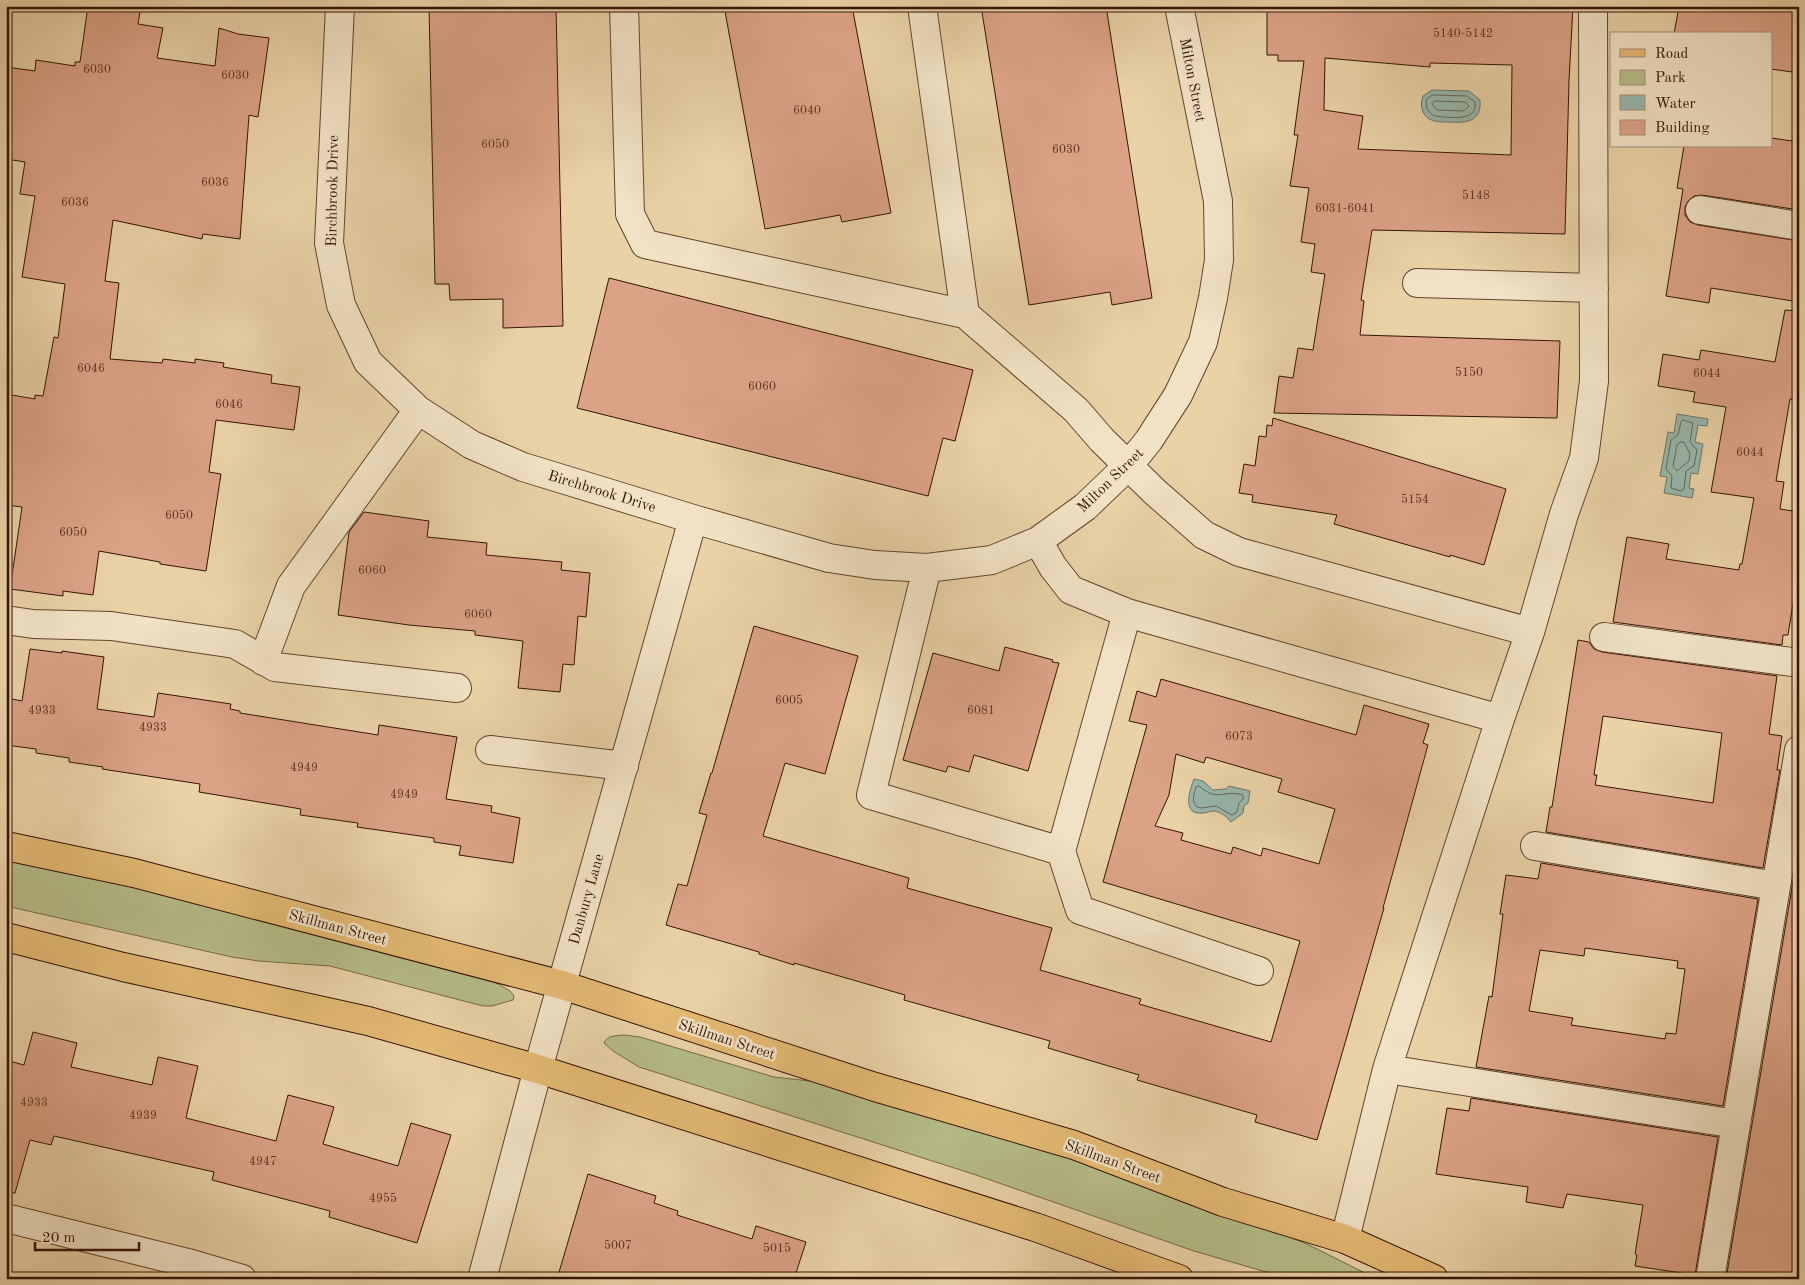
<svg xmlns="http://www.w3.org/2000/svg" width="1805" height="1285" viewBox="0 0 1805 1285" font-family="'Old Standard TT',serif">
  <style>
    .green { fill: #b5bc87; stroke: #756846 }
    .water { fill: #97b7ab; stroke: #707569 }
    .lines { fill: none; stroke-linecap: round; stroke-linejoin: round }
    .shore { stroke: #666558; stroke-width: 1 }
    .building { fill: #dba285; stroke: #351305; fill-rule: evenodd }
    .minor-casing { stroke: #62432d; stroke-width: 30 }
    .major-casing { stroke: #351305; stroke-width: 30 }
    .minor { stroke: #f1e2c5; stroke-width: 28 }
    .major { stroke: #e4b973; stroke-width: 28 }
    .labels { text-anchor: middle; stroke-width: 5; stroke-linejoin: round; paint-order: stroke }
    .number-label { font-size: 12px; fill: #5e3725 }
    .street-label { font-size: 15px; fill: #351305; stroke: #f1e2c5 }
  </style>
  <rect width="100%" height="100%" fill="#e9d2a6"/>
  <filter id="stains"><feTurbulence type="fractalNoise" baseFrequency=".004" numOctaves="4"/><feColorMatrix values="0 0 0 0 .2 0 0 0 0 .09 0 0 0 0 .02 0 0 0 .5 -.17"/></filter>
  <radialGradient id="worn" r=".72"><stop offset=".6" stop-color="#630" stop-opacity="0"/><stop offset="1" stop-color="#630" stop-opacity=".3"/></radialGradient>
  <path class="green" d="M 6,856 L 70,870 L 479,973 L 510,991 L 514,996 L 513,1000 L 492,1006 L 483,1006 L 330,966 L 259,961 L 232,957 L 6,906 Z
    M 624,1035 L 640,1037 L 774,1077 L 846,1085 L 1031,1143 L 1236,1216 L 1307,1244 L 1377,1279 L 1290,1279 L 1194,1251 L 976,1175 L 639,1067 L 613,1051 L 604,1043 C 607,1035 616,1036 624,1035 Z"/>
  <path class="water" d="M 1432,90 L 1469,91 L 1480,100 C 1482,123 1465,123 1447,122 C 1441,122 1433,122 1428,118 C 1421,113 1420,103 1423,96 Z
    M 1677,414 L 1708,419 L 1707,426 L 1698,425 L 1695,442 L 1703,444 L 1698,474 L 1691,473 L 1689,488 L 1694,489 L 1692,498 L 1664,493 L 1667,477 L 1660,476 L 1668,432 L 1674,433 Z
    M 1194,779 L 1203,781 L 1213,790 L 1226,789 L 1229,786 L 1250,791 L 1248,803 L 1244,806 L 1243,813 L 1231,822 C 1227,817 1221,812 1214,811 C 1210,811 1207,813 1203,813 C 1181,816 1190,789 1194,779 Z"/>
  <g class="lines">
    <path class="shore" d="M 1433,95 L 1467,96 L 1475,102 C 1478,123 1448,117 1435,116 C 1428,113 1424,106 1427,99 Z
      M 1435,101 L 1465,102 L 1469,106 L 1464,111 L 1437,110 L 1432,104 Z
      M 1683,420 L 1693,423 L 1690,442 L 1697,450 L 1694,466 L 1686,471 L 1684,489 L 1681,491 L 1671,488 L 1672,476 L 1666,469 L 1671,440 L 1678,435 L 1681,422 Z
      M 1681,442 L 1684,442 L 1690,454 L 1689,461 L 1677,471 L 1673,466 L 1677,445 Z
      M 1199,786 C 1219,803 1222,789 1243,795 L 1243,799 L 1239,803 L 1237,812 L 1232,815 L 1216,806 L 1201,808 L 1197,807 C 1191,801 1194,794 1196,787 Z"/>
  </g>
  <path class="building" d="M 88,6 L 141,6 L 138,24 L 163,28 L 157,58 L 215,66 L 219,28 L 238,34 L 269,38 L 258,117 L 249,115 L 240,239 L 203,234 L 202,239 L 113,220 L 105,281 L 119,283 L 110,359 L 162,363 L 163,359 L 195,363 L 195,359 L 224,363 L 223,367 L 272,375 L 271,383 L 300,387 L 294,430 L 216,420 L 209,472 L 221,474 L 206,571 L 160,564 L 160,562 L 99,551 L 93,595 L 63,591 L 63,596 L 10,589 L 22,507 L 6,505 L 6,394 L 35,399 L 35,395 L 43,396 L 54,337 L 58,338 L 65,284 L 22,277 L 35,196 L 20,194 L 25,162 L 6,159 L 6,67 L 35,71 L 36,60 L 75,66 L 75,62 L 80,62 Z
    M 429,6 L 556,6 L 563,326 L 503,328 L 503,299 L 450,300 L 449,284 L 435,284 Z
    M 724,6 L 852,6 L 891,213 L 842,222 L 840,215 L 765,229 Z
    M 981,6 L 1106,6 L 1152,298 L 1112,305 L 1110,292 L 1029,305 Z
    M 1267,6 L 1573,6 L 1569,80 L 1565,234 L 1372,230 L 1361,300 L 1364,301 L 1360,335 L 1560,341 L 1557,418 L 1274,413 L 1279,376 L 1293,378 L 1298,348 L 1313,350 L 1325,274 L 1311,272 L 1315,244 L 1301,242 L 1309,188 L 1290,186 L 1298,135 L 1294,135 L 1304,61 L 1278,61 L 1278,55 L 1267,55 ZM 1325,58 L 1430,67 L 1430,63 L 1512,65 L 1511,155 L 1358,149 L 1363,116 L 1324,110 Z
    M 1679,6 L 1779,6 L 1778,10 L 1799,13 L 1799,73 L 1771,69 L 1771,34 L 1674,34 Z
    M 1771,138 L 1799,142 L 1799,210 L 1702,195 L 1694,196 L 1688,201 L 1685,207 L 1685,215 L 1690,222 L 1698,225 L 1799,241 L 1799,302 L 1711,288 L 1709,303 L 1666,296 L 1683,189 L 1677,188 L 1684,146 L 1771,146 Z
    M 609,278 L 973,370 L 955,441 L 943,438 L 928,496 L 577,408 Z
    M 1785,310 L 1799,311 L 1799,400 L 1790,399 L 1776,481 L 1784,482 L 1780,509 L 1799,512 L 1799,583 L 1796,585 L 1788,635 L 1783,635 L 1782,645 L 1613,622 L 1627,537 L 1669,544 L 1666,559 L 1739,570 L 1740,564 L 1742,564 L 1754,498 L 1711,492 L 1726,407 L 1693,402 L 1695,392 L 1658,386 L 1663,354 L 1699,360 L 1701,350 L 1775,362 Z
    M 1273,418 L 1506,489 L 1484,565 L 1450,555 L 1450,557 L 1334,524 L 1337,515 L 1252,502 L 1253,495 L 1239,493 L 1244,464 L 1255,466 L 1259,436 L 1266,437 L 1267,425 L 1272,426 Z
    M 364,512 L 429,521 L 427,537 L 487,543 L 486,555 L 562,562 L 561,570 L 590,573 L 586,617 L 578,616 L 574,665 L 563,664 L 560,692 L 518,688 L 523,641 L 475,635 L 475,631 L 409,625 L 338,615 L 349,532 Z
    M 754,626 L 858,656 L 825,774 L 785,763 L 763,836 L 909,878 L 907,888 L 1052,928 L 1040,970 L 1141,999 L 1139,1004 L 1271,1042 L 1300,941 L 1103,882 L 1147,725 L 1129,721 L 1137,691 L 1156,697 L 1161,679 L 1356,735 L 1364,705 L 1429,724 L 1423,743 L 1428,745 L 1383,908 L 1384,908 L 1317,1140 L 1255,1122 L 1257,1115 L 1137,1080 L 1139,1075 L 1048,1048 L 1050,1041 L 904,1000 L 905,995 L 794,963 L 794,965 L 759,954 L 759,952 L 666,925 L 678,884 L 687,886 L 707,815 L 699,813 L 711,773 L 712,773 ZM 1176,754 L 1204,763 L 1206,757 L 1282,779 L 1278,792 L 1335,809 L 1319,864 L 1263,848 L 1261,856 L 1233,847 L 1231,854 L 1181,840 L 1183,833 L 1155,826 L 1169,795 Z
    M 1578,640 L 1589,642 L 1594,649 L 1602,652 L 1777,676 L 1769,734 L 1782,736 L 1777,770 L 1780,770 L 1763,868 L 1546,832 L 1550,807 L 1552,807 ZM 1603,716 L 1722,733 L 1713,803 L 1595,785 L 1597,775 L 1594,775 Z
    M 1005,647 L 1053,660 L 1052,662 L 1059,663 L 1028,771 L 974,755 L 969,772 L 948,766 L 946,772 L 903,760 L 933,653 L 999,671 Z
    M 30,649 L 62,653 L 62,651 L 104,657 L 97,709 L 154,717 L 158,693 L 231,704 L 230,709 L 240,711 L 240,713 L 378,735 L 379,725 L 457,737 L 446,799 L 492,806 L 491,812 L 520,818 L 513,863 L 459,855 L 461,846 L 434,842 L 434,838 L 357,827 L 358,823 L 300,815 L 301,809 L 199,792 L 200,784 L 102,769 L 103,767 L 69,762 L 69,758 L 36,753 L 36,749 L 6,745 L 6,702 L 11,703 L 12,699 L 22,701 Z
    M 1799,846 L 1799,1279 L 1726,1279 Z
    M 1541,863 L 1758,899 L 1723,1106 L 1476,1067 L 1489,996 L 1492,997 L 1503,914 L 1500,914 L 1506,875 L 1538,879 ZM 1585,948 L 1678,961 L 1677,968 L 1685,969 L 1676,1034 L 1666,1033 L 1665,1039 L 1571,1025 L 1573,1018 L 1529,1011 L 1540,950 L 1584,956 Z
    M 33,1032 L 77,1043 L 71,1067 L 152,1085 L 158,1057 L 198,1066 L 186,1118 L 276,1141 L 288,1095 L 334,1107 L 323,1144 L 398,1166 L 411,1123 L 451,1135 L 417,1243 L 329,1217 L 330,1211 L 212,1180 L 214,1172 L 54,1136 L 51,1145 L 30,1140 L 15,1193 L 6,1192 L 6,1060 L 24,1065 Z
    M 1471,1098 L 1718,1137 L 1695,1275 L 1635,1266 L 1637,1255 L 1635,1254 L 1643,1205 L 1567,1194 L 1563,1208 L 1526,1202 L 1528,1187 L 1436,1174 L 1447,1108 L 1469,1111 Z
    M 588,1174 L 656,1196 L 654,1203 L 678,1211 L 677,1215 L 752,1239 L 756,1226 L 806,1242 L 794,1279 L 557,1279 Z"/>
  <g class="lines">
    <defs>
      <path id="minor" d="M 340,6 L 329,243 L 341,305 L 368,362 L 418,410 L 472,445 L 523,467 L 693,519 L 829,558 L 875,565 L 927,568 L 992,560 L 1038,541 L 1085,507 L 1129,465 L 1149,440 L 1178,395 L 1203,342 L 1213,298 L 1219,260 L 1218,201 L 1179,6
        M 624,6 L 630,214 L 645,244 L 965,314
        M 922,6 L 965,314 L 1076,410 L 1102,440 L 1155,492 L 1204,535 L 1239,552 L 1530,632
        M 1700,210 L 1799,226
        M 1417,283 L 1594,288
        M 1038,541 L 1053,567 L 1071,590 L 1127,613 L 1500,719
        M 927,568 L 871,795 L 1061,851 L 1127,613
        M 6,620 L 33,624 L 111,626 L 235,644 L 275,667 L 457,688
        M 1604,637 L 1799,663
        M 263,661 L 291,586 L 418,410
        M 490,750 L 624,766
        M 1535,846 L 1776,886
        M 1061,851 L 1080,910 L 1259,971
        M 1387,1069 L 1736,1124
        M 6,1218 L 188,1263 L 242,1279
        M 1345,1239 L 1387,1069 L 1500,719 L 1530,632 L 1564,514 L 1584,458 L 1594,381 L 1593,6
        M 482,1279 L 538,1069 L 693,519
        M 1710,1279 L 1799,750"/>
      <path id="major" d="M 6,846 L 134,873 L 562,985 L 875,1087 L 1074,1145 L 1223,1202 L 1345,1239 L 1434,1279
        M 6,937 L 123,967 L 368,1021 L 538,1069 L 1035,1227 L 1179,1279"/>
    </defs>
    <use href="#minor" class="minor-casing"/>
    <use href="#major" class="major-casing"/>
    <use href="#minor" class="minor"/>
    <use href="#major" class="major"/>
  </g>
  <g class="labels">
    <g class="number-label">
      <text x="1463" y="37">5140-5142</text>
      <text x="97" y="73">6030</text>
      <text x="235" y="79">6030</text>
      <text x="807" y="114">6040</text>
      <text x="495" y="148">6050</text>
      <text x="1066" y="153">6030</text>
      <text x="215" y="186">6036</text>
      <text x="1476" y="199">5148</text>
      <text x="75" y="206">6036</text>
      <text x="1345" y="212">6031-6041</text>
      <text x="91" y="372">6046</text>
      <text x="1469" y="376">5150</text>
      <text x="1707" y="377">6044</text>
      <text x="762" y="390">6060</text>
      <text x="229" y="408">6046</text>
      <text x="1750" y="456">6044</text>
      <text x="1415" y="503">5154</text>
      <text x="179" y="519">6050</text>
      <text x="73" y="536">6050</text>
      <text x="372" y="574">6060</text>
      <text x="478" y="618">6060</text>
      <text x="789" y="704">6005</text>
      <text x="42" y="714">4933</text>
      <text x="981" y="714">6081</text>
      <text x="153" y="731">4933</text>
      <text x="1239" y="740">6073</text>
      <text x="304" y="771">4949</text>
      <text x="404" y="798">4949</text>
      <text x="34" y="1106">4933</text>
      <text x="143" y="1119">4939</text>
      <text x="263" y="1165">4947</text>
      <text x="383" y="1202">4955</text>
      <text x="618" y="1249">5007</text>
      <text x="777" y="1252">5015</text>
    </g>
    <g class="street-label">
      <text transform="translate(1193 80) rotate(79)" y="5">Milton Street</text>
      <text transform="translate(332 191) rotate(-89)" y="5">Birchbrook Drive</text>
      <text transform="translate(1110 480) rotate(-44)" y="5">Milton Street</text>
      <text transform="translate(602 491) rotate(17)" y="5">Birchbrook Drive</text>
      <text transform="translate(586 899) rotate(-74)" y="5">Danbury Lane</text>
      <text transform="translate(338 927) rotate(15)" y="5">Skillman Street</text>
      <text transform="translate(727 1039) rotate(18)" y="5">Skillman Street</text>
      <text transform="translate(1113 1161) rotate(20)" y="5">Skillman Street</text>
    </g>
  </g>
  <rect width="1805" height="1285" fill="none" stroke="#e9d2a6" stroke-width="25"/>
  <rect x="8" y="8" width="1790" height="1270" fill="none" stroke="#351305" stroke-width="2.5"/>
  <rect x="12" y="12" width="1780" height="1260" fill="none" stroke="#351305"/>
  <rect x="1610" y="32" width="162" height="115" fill="#f1e2c5" stroke="#a68f78"/>
  <rect x="1620" y="49" width="25" height="8" fill="#e4b973" stroke="#a68f78"/>
  <text x="1655" y="58" font-size="15" fill="#351305">Road</text>
  <rect x="1620" y="70" width="25" height="15" fill="#b5bc87" stroke="#a68f78"/>
  <text x="1655" y="82" font-size="15" fill="#351305">Park</text>
  <rect x="1620" y="95" width="25" height="15" fill="#97b7ab" stroke="#a68f78"/>
  <text x="1655" y="108" font-size="15" fill="#351305">Water</text>
  <rect x="1620" y="120" width="25" height="15" fill="#dba285" stroke="#a68f78"/>
  <text x="1655" y="132" font-size="15" fill="#351305">Building</text>
  <path d="M35 1242v8h104v-8" fill="none" stroke="#351305" stroke-width="2.5"/>
  <text x="42" y="1242" font-size="15" fill="#351305" stroke="#f1e2c5" stroke-width="4" paint-order="stroke">20 m</text>
  <rect width="100%" height="100%" filter="url(#stains)"/>
  <rect width="100%" height="100%" fill="url(#worn)"/>
</svg>
